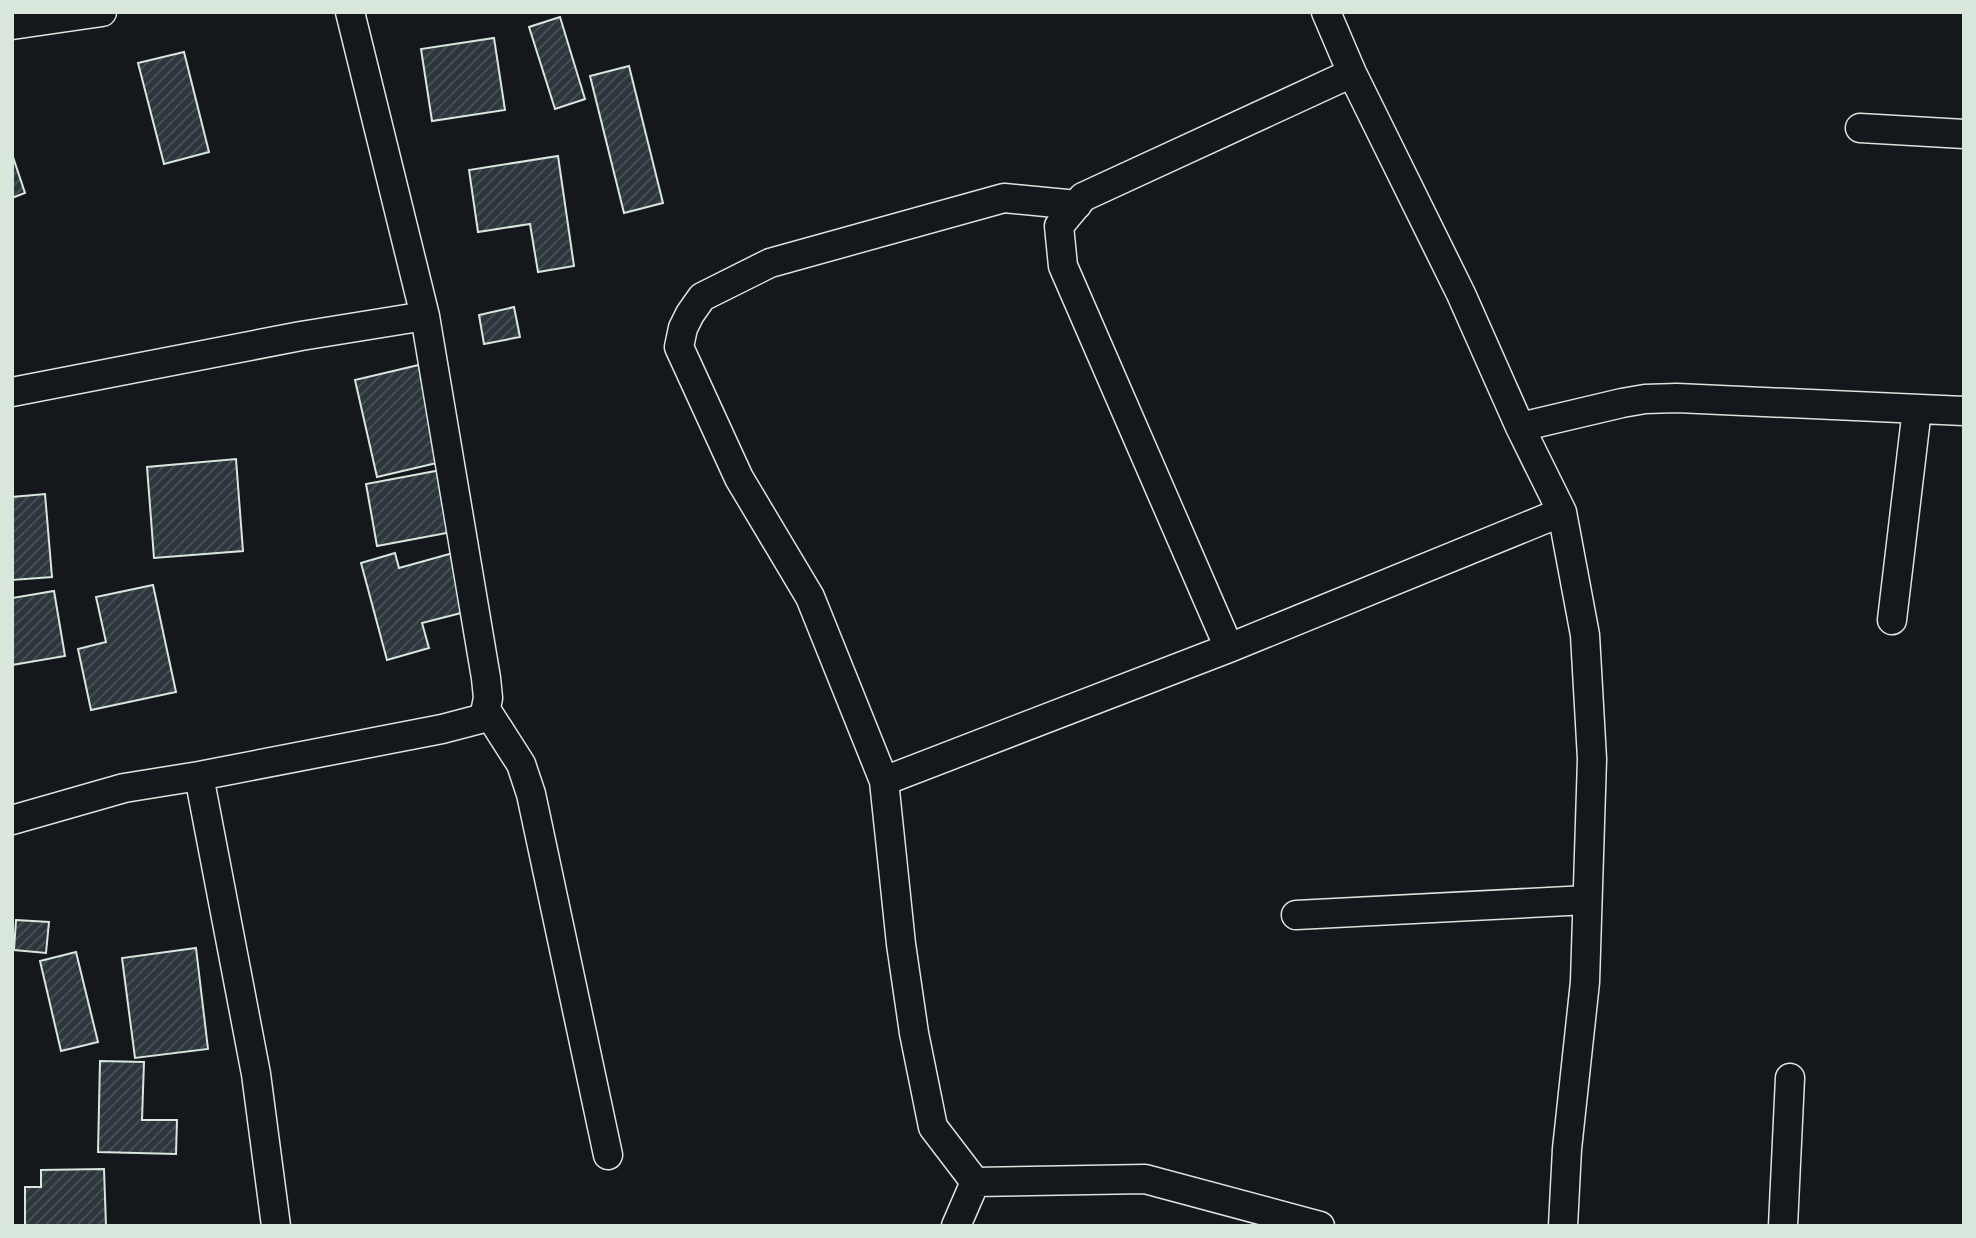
<svg xmlns="http://www.w3.org/2000/svg" width="1976" height="1238" viewBox="0 0 1976 1238" font-family="Helvetica,sans-serif">
  <style>
    .building { fill: url(#building-hatch); stroke: #d8e6dc; stroke-width: 2 }
    .lines { fill: none; stroke-linecap: round; stroke-linejoin: round }
    .street-casing { stroke: #d8e6dc; stroke-width: 31 }
    .street { stroke: #14181c; stroke-width: 28 }
  </style>
  <defs>
    <pattern id="building-hatch" width="6" height="6" patternUnits="userSpaceOnUse" patternTransform="scale(1.75)"><rect width="6" height="6" fill="#2c363c"/><path d="M-1 1l2-2M0 6l6-6M5 7l2-2" fill="none" stroke="#4a5358"/></pattern>
  </defs>
  <rect width="100%" height="100%" fill="#14181c"/>
  <path class="building" d="M 560,17 L 585,99 L 555,109 L 529,27 Z
    M 494,38 L 505,110 L 432,121 L 421,49 Z
    M 184,52 L 209,152 L 164,164 L 138,63 Z
    M 629,66 L 663,203 L 624,213 L 590,76 Z
    M 12,154 L 25,193 L 12,198 Z
    M 558,156 L 574,266 L 538,272 L 530,224 L 478,232 L 469,170 Z
    M 514,307 L 520,337 L 484,344 L 479,315 Z
    M 427,363 L 441,462 L 377,477 L 355,380 Z
    M 236,459 L 243,551 L 154,558 L 147,467 Z
    M 441,470 L 452,532 L 377,546 L 366,484 Z
    M 45,494 L 52,577 L 12,580 L 12,497 Z
    M 395,553 L 399,568 L 453,553 L 469,611 L 422,623 L 429,648 L 387,660 L 361,563 Z
    M 153,585 L 176,692 L 91,710 L 78,649 L 106,642 L 96,597 Z
    M 54,591 L 65,656 L 12,665 L 12,598 Z
    M 16,920 L 49,922 L 46,953 L 14,950 Z
    M 196,948 L 208,1049 L 135,1058 L 122,958 Z
    M 76,952 L 98,1042 L 61,1051 L 40,961 Z
    M 100,1061 L 144,1062 L 142,1120 L 177,1120 L 176,1154 L 98,1152 Z
    M 104,1169 L 106,1226 L 25,1226 L 25,1187 L 41,1187 L 41,1170 Z"/>
  <g class="lines">
    <defs>
      <path id="street" d="M 1326,12 L 1352,73 L 1461,294 L 1520,427 L 1562,512 L 1585,635 L 1592,759 L 1585,982 L 1567,1149 L 1563,1226
        M 12,25 L 102,12
        M 1860,128 L 1964,134
        M 12,392 L 301,336 L 425,316
        M 1520,427 L 1622,403 L 1645,399 L 1677,398 L 1964,411
        M 1892,620 L 1917,409
        M 1229,648 L 1063,266 L 1059,226 L 1083,197 L 1352,73
        M 487,711 L 521,764 L 531,794 L 608,1155
        M 199,776 L 256,1074 L 276,1226
        M 884,781 L 1229,648 L 1562,512
        M 12,820 L 124,788 L 199,776 L 442,729 L 484,718 L 488,698 L 486,678 L 425,316 L 350,12
        M 1296,915 L 1587,900
        M 975,1182 L 1145,1179 L 1320,1226
        M 956,1226 L 975,1182 L 933,1127 L 914,1033 L 901,944 L 884,781 L 810,597 L 739,478 L 679,347 L 683,328 L 690,314 L 702,297 L 770,263 L 1004,198 L 1077,205
        M 1783,1226 L 1790,1078"/>
    </defs>
    <use href="#street" class="street-casing"/>
    <use href="#street" class="street"/>
  </g>
  <rect width="1976" height="1238" fill="none" stroke="#d8e6dc" stroke-width="28"/>
</svg>
